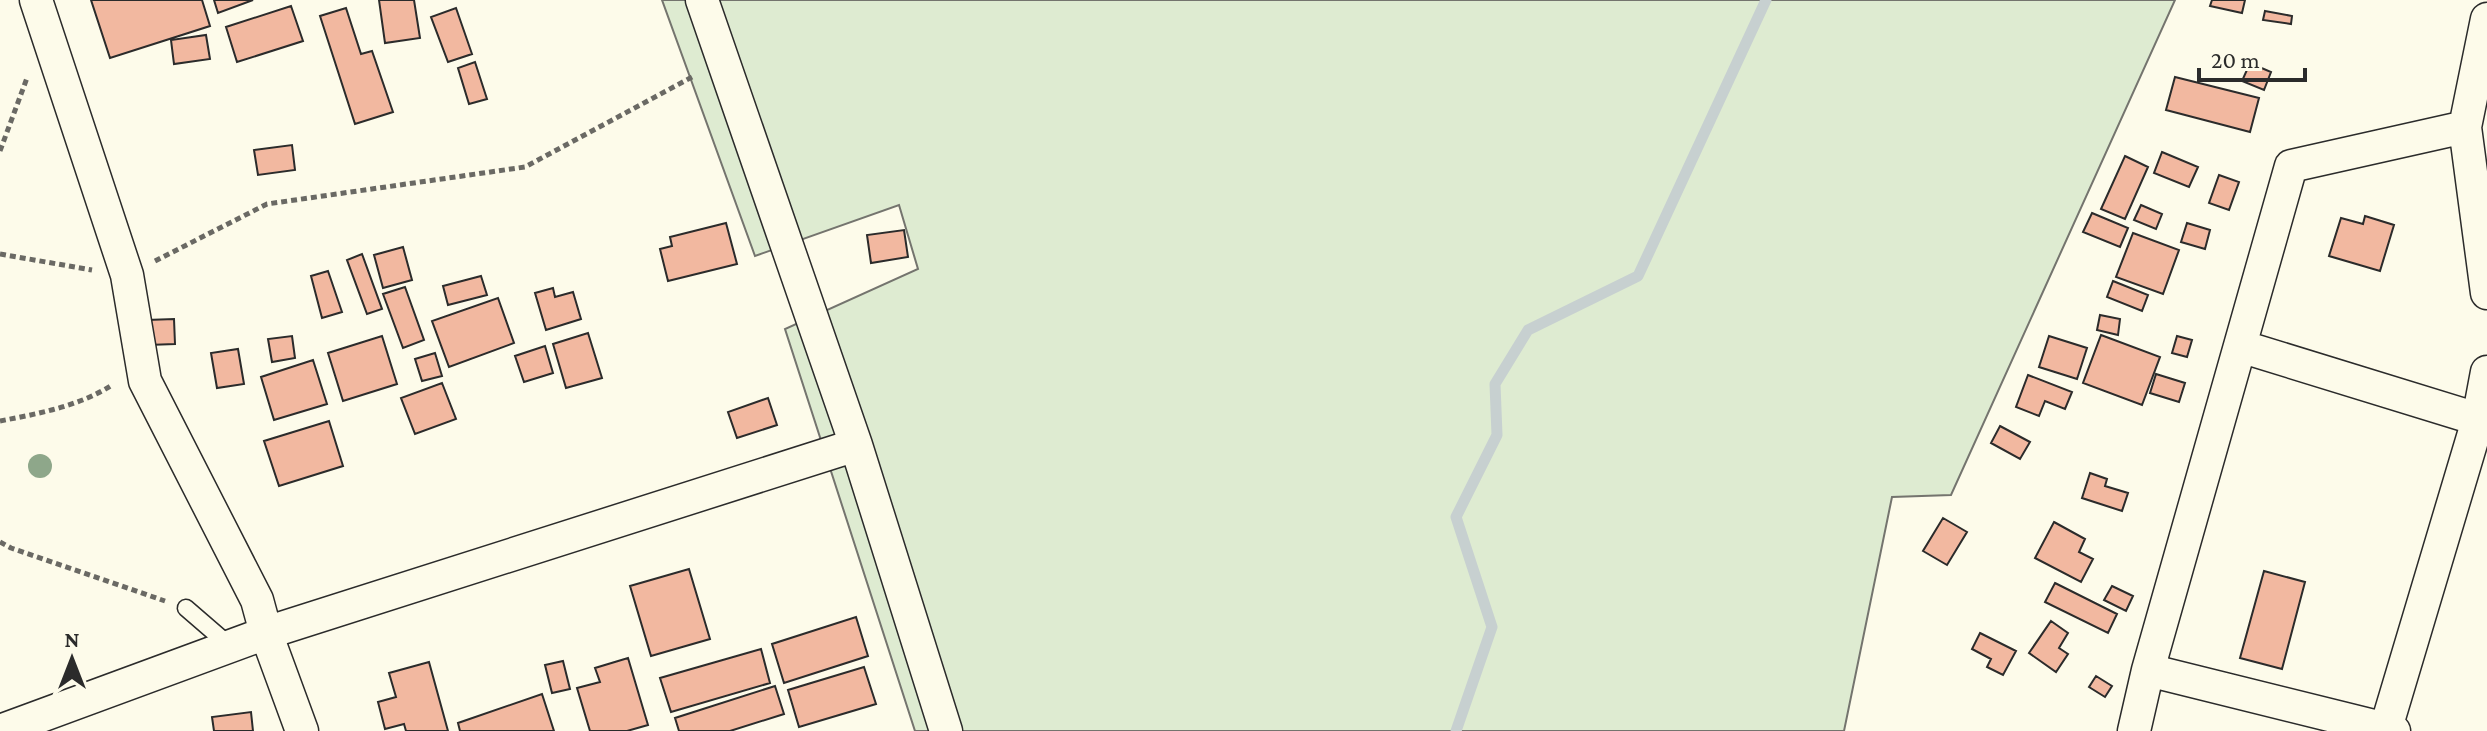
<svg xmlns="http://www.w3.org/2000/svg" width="2487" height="731" viewBox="0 0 2487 731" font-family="'Crimson Pro',serif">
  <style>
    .green { fill: #deebd1; stroke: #74746e; stroke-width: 2 }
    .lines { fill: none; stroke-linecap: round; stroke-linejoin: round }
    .stream { stroke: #c7d0d0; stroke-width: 11 }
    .building { fill: #f2b8a0; stroke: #2b2b2b; stroke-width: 2 }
    .service-casing { stroke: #2b2b2b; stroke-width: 19 }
    .minor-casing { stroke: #2b2b2b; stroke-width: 35 }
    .path { stroke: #6a6964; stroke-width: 5; stroke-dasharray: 6 4; stroke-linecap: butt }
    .service { stroke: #fdfbea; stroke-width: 16 }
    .minor { stroke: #fdfbea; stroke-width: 32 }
    .tree { fill: #8ea78a }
  </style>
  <rect width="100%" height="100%" fill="#fdfbea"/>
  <path class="green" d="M 662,0 L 2175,0 L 1951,495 L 1892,497 L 1844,731 L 915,731 L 785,329 L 918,269 L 899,205 L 755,256 Z"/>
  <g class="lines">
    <path class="stream" d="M 1456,731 L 1492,627 L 1456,517 L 1497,435 L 1495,384 L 1528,330 L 1638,276 L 1766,0"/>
  </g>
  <path class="building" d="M 91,0 L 202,0 L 210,26 L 110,58 Z
    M 214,0 L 253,0 L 218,13 Z
    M 379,0 L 414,0 L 420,38 L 385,43 Z
    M 2212,0 L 2245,0 L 2242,13 L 2210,6 Z
    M 291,6 L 303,41 L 237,62 L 226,27 Z
    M 346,8 L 361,54 L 372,51 L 393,112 L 355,124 L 320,16 Z
    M 456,8 L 472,54 L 448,62 L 431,17 Z
    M 2265,11 L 2292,16 L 2291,24 L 2263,20 Z
    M 206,35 L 210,59 L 174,64 L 171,40 Z
    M 475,62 L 487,99 L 469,104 L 458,68 Z
    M 2250,63 L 2271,72 L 2264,90 L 2242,81 Z
    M 2175,77 L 2259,98 L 2250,132 L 2166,110 Z
    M 292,145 L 295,170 L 258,175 L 254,150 Z
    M 2162,152 L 2198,167 L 2189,187 L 2154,173 Z
    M 2125,156 L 2148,167 L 2125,219 L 2101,209 Z
    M 2219,175 L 2239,182 L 2229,210 L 2209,203 Z
    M 2141,205 L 2162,214 L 2156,229 L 2134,220 Z
    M 2092,213 L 2128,228 L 2120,247 L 2083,232 Z
    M 2365,216 L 2394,225 L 2380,271 L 2329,256 L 2341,218 L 2363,224 Z
    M 726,223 L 737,264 L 668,281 L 660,249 L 672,246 L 670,237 Z
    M 2187,223 L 2210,230 L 2205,249 L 2181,242 Z
    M 904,230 L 908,257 L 871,263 L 867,235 Z
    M 2133,233 L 2179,250 L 2163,294 L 2116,277 Z
    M 403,247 L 412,280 L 383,288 L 374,255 Z
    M 362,254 L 382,309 L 367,314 L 347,260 Z
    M 328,271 L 342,312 L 322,318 L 311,276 Z
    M 481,276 L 487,295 L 448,305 L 443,286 Z
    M 2113,281 L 2148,295 L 2142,311 L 2107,297 Z
    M 405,287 L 424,340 L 403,348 L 383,294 Z
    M 553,288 L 555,297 L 573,292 L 581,319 L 546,330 L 535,293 Z
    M 498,298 L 514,343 L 449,367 L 432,321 Z
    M 2100,315 L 2120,319 L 2118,335 L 2097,330 Z
    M 174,319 L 175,344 L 148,345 L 147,320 Z
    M 588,333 L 602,378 L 566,388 L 553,344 Z
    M 2101,335 L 2160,357 L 2142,405 L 2083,383 Z
    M 292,336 L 295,358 L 272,362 L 268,339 Z
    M 382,336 L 397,384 L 343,401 L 328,353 Z
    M 2049,336 L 2087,348 L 2077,379 L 2039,367 Z
    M 2177,336 L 2192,340 L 2187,357 L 2172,353 Z
    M 545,346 L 553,373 L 524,382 L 515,356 Z
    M 238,349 L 244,384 L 217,388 L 211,353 Z
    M 435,353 L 442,376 L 422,381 L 415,359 Z
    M 313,360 L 327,404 L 274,420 L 261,377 Z
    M 2156,374 L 2185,383 L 2179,402 L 2150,393 Z
    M 2028,375 L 2072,392 L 2065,409 L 2045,401 L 2039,416 L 2016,407 Z
    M 442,383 L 456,419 L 415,434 L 401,398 Z
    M 768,398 L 777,425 L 737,438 L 728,412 Z
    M 329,421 L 343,466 L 279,486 L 264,441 Z
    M 2000,426 L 2030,442 L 2020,459 L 1991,443 Z
    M 2090,473 L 2107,479 L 2105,486 L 2128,493 L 2122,511 L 2082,498 Z
    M 1943,518 L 1967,532 L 1947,565 L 1923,551 Z
    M 2054,522 L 2085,539 L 2079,552 L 2093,559 L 2081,582 L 2035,558 Z
    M 689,569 L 710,639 L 651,656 L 630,586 Z
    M 2264,571 L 2305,582 L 2282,669 L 2240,658 Z
    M 2055,583 L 2117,614 L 2108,633 L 2045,602 Z
    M 2112,586 L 2133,596 L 2126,611 L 2104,600 Z
    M 856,617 L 868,656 L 784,683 L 772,644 Z
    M 2051,621 L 2068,633 L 2059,648 L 2068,654 L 2056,672 L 2029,653 Z
    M 1980,633 L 2016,651 L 2003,675 L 1987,667 L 1991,659 L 1972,649 Z
    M 761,649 L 770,683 L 671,712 L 660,678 Z
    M 628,658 L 648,725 L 627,731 L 590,731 L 577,688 L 600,682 L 595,668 Z
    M 563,661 L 570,689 L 552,693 L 545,665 Z
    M 429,662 L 448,731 L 406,731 L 404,724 L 385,729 L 378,702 L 396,697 L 389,673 Z
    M 864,667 L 876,704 L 799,727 L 788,690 Z
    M 2096,676 L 2112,686 L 2105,697 L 2089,687 Z
    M 775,686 L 784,714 L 730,731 L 679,731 L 675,718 Z
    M 542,694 L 554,731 L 460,731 L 458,723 Z
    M 251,712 L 253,731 L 214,731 L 212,717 Z"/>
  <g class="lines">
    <defs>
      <path id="service" d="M 186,608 L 230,646"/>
      <path id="minor" d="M 36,0 L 127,275 L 145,381 L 257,600 L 266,633 L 302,731
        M 702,0 L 856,445 L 946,731
        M 2487,19 L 2465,127 L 2487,293
        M 2240,346 L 2487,422
        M 2148,670 L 2394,731
        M 0,731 L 266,633 L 856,445
        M 2134,731 L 2148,670 L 2291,166 L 2465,127
        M 2382,731 L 2386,728 L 2478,420 L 2487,372"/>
    </defs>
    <use href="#service" class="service-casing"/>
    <use href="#minor" class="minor-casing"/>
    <path class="path" d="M 0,151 L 27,78
      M 0,254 L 92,270
      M 155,261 L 267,204 L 525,167 L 694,76
      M 0,421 C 37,414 80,406 112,385
      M 0,542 L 11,548 L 165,601"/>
    <use href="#service" class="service"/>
    <use href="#minor" class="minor"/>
  </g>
  <circle class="tree" cx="40" cy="466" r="12"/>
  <g transform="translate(72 659)" stroke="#fdfbea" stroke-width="6" paint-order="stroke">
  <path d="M0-6L14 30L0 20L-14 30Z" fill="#2b2b2b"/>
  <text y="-12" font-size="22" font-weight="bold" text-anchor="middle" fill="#2b2b2b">N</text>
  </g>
  <path d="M2199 68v12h106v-12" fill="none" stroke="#2b2b2b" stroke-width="4"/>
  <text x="2211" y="68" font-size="24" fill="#2b2b2b" stroke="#fdfbea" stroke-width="6" paint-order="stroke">20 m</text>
</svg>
